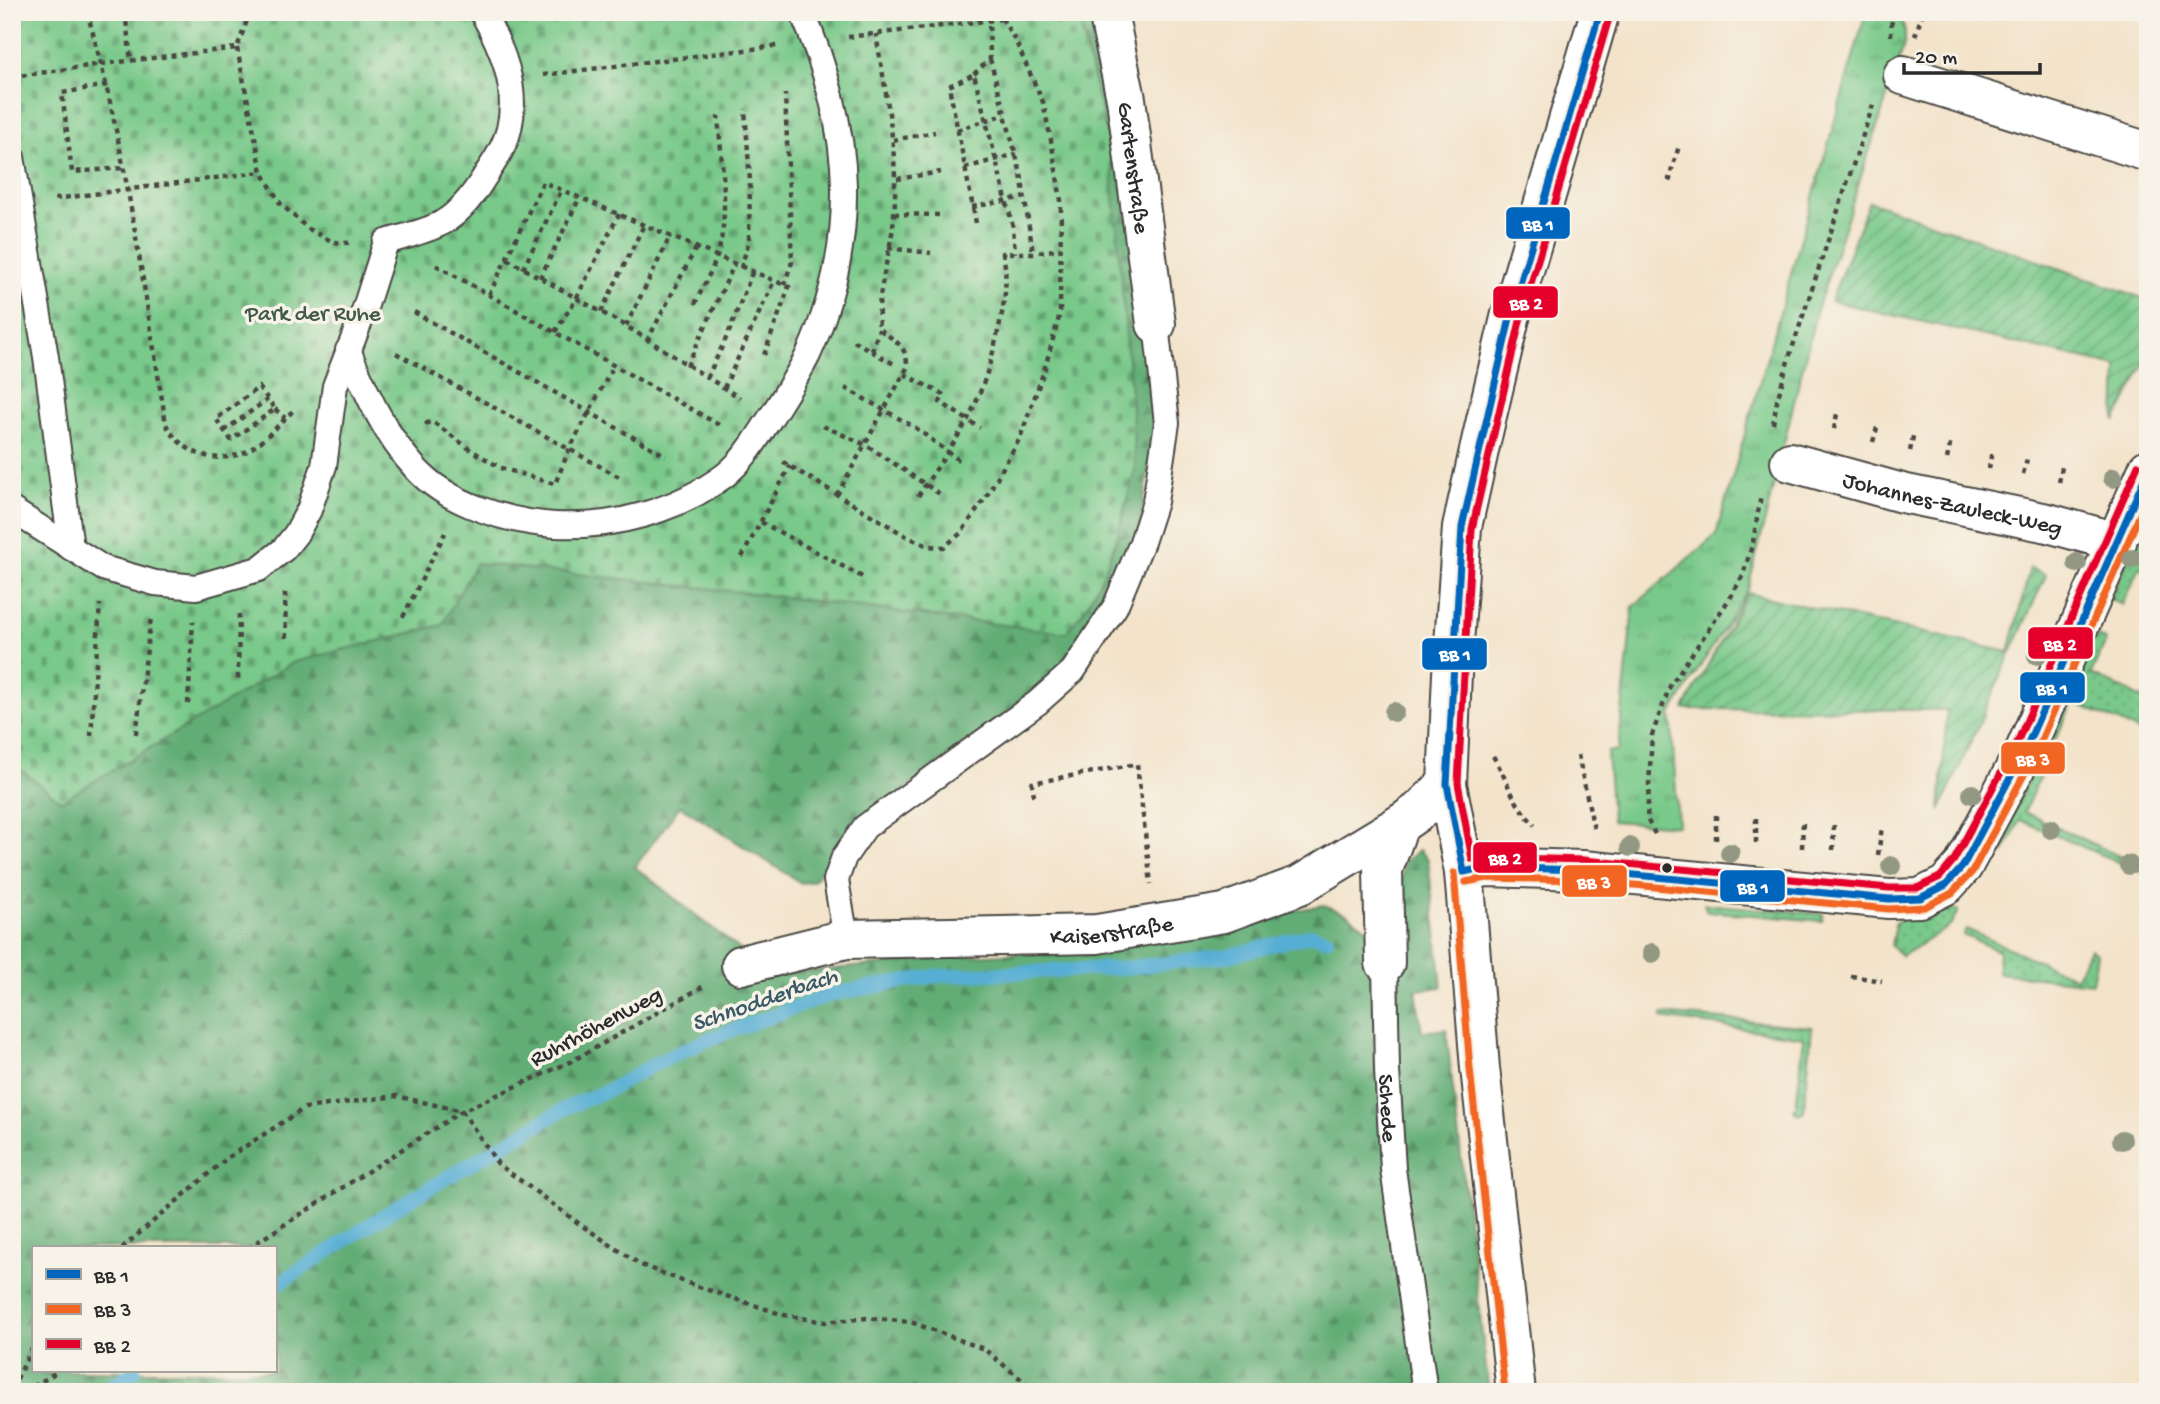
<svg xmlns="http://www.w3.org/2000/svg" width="2160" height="1404" viewBox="0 0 2160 1404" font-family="'Gochi Hand',sans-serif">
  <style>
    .grass { fill: url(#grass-dots); stroke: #527a5a; stroke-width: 2 }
    .forest { fill: url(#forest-firs); stroke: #466c50; stroke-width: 2; fill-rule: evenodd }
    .cemetery { fill: url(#cemetery-stones); stroke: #527a5a; stroke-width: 2 }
    .park { fill: url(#park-tufts); stroke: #527a5a; stroke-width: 2 }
    .garden { fill: url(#garden-furrows); stroke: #527a5a; stroke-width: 2 }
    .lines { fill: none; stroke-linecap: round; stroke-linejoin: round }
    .stream { stroke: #57aed4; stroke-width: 14 }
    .lane-casing { stroke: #494743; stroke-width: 28 }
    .street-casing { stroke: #494743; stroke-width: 42 }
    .path { stroke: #494743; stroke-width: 4.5; stroke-dasharray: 5 5; stroke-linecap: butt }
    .lane { stroke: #fff; stroke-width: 24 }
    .street { stroke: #fff; stroke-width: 38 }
    .bus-1-casing { stroke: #f7f3e8; stroke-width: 12 }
    .bus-2-casing { stroke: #f7f3e8; stroke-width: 12 }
    .bus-3-casing { stroke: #f7f3e8; stroke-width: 12 }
    .bus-1 { stroke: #0065bd; stroke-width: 7 }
    .bus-2 { stroke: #f26522; stroke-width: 7 }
    .bus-3 { stroke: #e4002b; stroke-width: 7 }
    .tree { fill: #929882 }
    .bus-dot { fill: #2b2b2b; stroke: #f7f3e8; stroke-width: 2.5 }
    .labels { text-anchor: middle; stroke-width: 7; stroke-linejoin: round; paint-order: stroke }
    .street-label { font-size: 23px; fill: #2b2b2b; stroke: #f7f3e8 }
    .park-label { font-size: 23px; fill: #425a48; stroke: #f7f3e8 }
    .water-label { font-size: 24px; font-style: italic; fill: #3a5966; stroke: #f7f3e8 }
    .line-badge { stroke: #f7f3e8; stroke-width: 2.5 }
    .badge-label { font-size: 19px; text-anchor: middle; font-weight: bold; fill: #fff }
  </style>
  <defs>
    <pattern id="grass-dots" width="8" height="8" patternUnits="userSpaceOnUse" patternTransform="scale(1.75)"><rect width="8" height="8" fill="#79c98a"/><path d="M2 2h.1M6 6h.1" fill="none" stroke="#63a371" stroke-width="1.8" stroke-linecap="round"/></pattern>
    <pattern id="forest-firs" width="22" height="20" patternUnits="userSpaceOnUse" patternTransform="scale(1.75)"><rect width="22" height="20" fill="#62ad76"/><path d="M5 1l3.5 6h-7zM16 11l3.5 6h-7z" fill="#518d61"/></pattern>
    <pattern id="cemetery-stones" width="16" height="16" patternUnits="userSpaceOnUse" patternTransform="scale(1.75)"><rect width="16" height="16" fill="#79c98a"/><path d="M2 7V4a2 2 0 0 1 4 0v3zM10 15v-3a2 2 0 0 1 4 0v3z" fill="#63a371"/></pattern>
    <pattern id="park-tufts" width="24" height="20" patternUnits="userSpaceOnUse" patternTransform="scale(1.75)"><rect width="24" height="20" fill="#79c98a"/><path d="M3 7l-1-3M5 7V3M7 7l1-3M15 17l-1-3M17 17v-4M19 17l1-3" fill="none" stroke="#63a371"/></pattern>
    <pattern id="garden-furrows" width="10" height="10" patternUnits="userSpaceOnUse" patternTransform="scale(1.75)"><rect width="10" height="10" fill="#79c98a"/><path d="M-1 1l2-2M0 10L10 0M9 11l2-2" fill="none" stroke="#63a371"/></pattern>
  </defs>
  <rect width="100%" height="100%" fill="#f7f3e8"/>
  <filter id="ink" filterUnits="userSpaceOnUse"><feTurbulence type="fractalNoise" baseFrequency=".0143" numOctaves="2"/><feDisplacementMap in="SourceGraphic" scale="14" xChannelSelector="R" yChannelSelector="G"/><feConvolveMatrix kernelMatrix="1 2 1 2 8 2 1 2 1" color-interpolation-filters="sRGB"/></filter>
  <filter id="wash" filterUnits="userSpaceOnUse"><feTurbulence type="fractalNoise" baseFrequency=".00686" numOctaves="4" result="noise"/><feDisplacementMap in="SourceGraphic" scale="28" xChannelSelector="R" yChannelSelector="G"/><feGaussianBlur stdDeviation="1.57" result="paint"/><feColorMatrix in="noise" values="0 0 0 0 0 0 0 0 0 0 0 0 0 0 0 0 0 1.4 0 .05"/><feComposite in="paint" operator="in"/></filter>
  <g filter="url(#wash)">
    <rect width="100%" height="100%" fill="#f3e3ca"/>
    <path class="grass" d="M 2148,514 L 2148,571 L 2139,567 L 2122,605 L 2110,599 Z
      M 2093,634 L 2106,641 L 2091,674 L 2148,701 L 2148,735 L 2073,702 L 2055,740 L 2048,738 Z
      M 2033,770 L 2041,774 L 2024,812 L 2147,869 L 2146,874 L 2020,820 L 2003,854 L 1996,850 Z
      M 1704,904 L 1823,914 L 1822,921 L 1707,911 Z
      M 1954,908 L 1958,911 L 1951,925 L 1902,956 L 1891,946 L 1895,924 L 1901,919 L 1926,920 Z
      M 1966,929 L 2076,978 L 2090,949 L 2097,954 L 2092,983 L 1998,973 L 1999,951 L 1963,935 Z
      M 1662,1014 L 1812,1027 L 1804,1111 L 1799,1114 L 1794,1111 L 1794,1108 L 1796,1107 L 1804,1037 L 1662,1018 Z"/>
    <path class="forest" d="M 1077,12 L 1095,12 L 1159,407 L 1139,530 L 1098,620 L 1072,663 L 860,823 L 813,881 L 801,883 L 680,806 L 635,867 L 744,953 L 800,972 L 969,956 L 1100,949 L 1323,905 L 1347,914 L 1368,929 L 1376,946 L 1374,1061 L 1394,1064 L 1399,893 L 1405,861 L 1419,850 L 1428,859 L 1442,987 L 1416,990 L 1422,1032 L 1446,1029 L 1489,1392 L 12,1392 L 12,763 L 62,800 L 294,662 L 442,625 L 475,563 L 742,592 L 948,618 L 1085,609 L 1103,575 L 1127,502 L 1132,407 L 1122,302 L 1092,70 ZM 33,1248 L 275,1248 L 275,1371 L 33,1371 Z"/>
    <path class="cemetery" d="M 12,12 L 1077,12 L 1110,148 L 1132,407 L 1135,469 L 1117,537 L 1103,575 L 1085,609 L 1066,633 L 742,592 L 476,563 L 442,625 L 294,662 L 61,801 L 12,763 Z"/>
    <path class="park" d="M 1866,12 L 1900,13 L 1905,31 L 1905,42 L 1816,313 L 1748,589 L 1671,714 L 1678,826 L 1612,821 L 1607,752 L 1618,750 L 1633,607 L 1716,535 Z"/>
    <path class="garden" d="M 1869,201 L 2148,300 L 2148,356 L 2115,422 L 2117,366 L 1831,301 Z
      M 2030,568 L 2046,575 L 1940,810 L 1947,710 L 1684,709 L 1747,593 L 2009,652 Z"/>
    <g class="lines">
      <path class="stream" d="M 275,1286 L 402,1204 L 568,1107 L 611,1089 L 660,1061 L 719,1035 L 833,994 L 935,976 L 1124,968 L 1228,956 L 1311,935 L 1327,939
        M 100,1392 L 135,1371"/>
    </g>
  </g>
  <g filter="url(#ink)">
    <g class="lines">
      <defs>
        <g id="lane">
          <path d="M 12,157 L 46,357 L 71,548"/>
          <path d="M 348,350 C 366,392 384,434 416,469 C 448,504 508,522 555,525 C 614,528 676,511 724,476 C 745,460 759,435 773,414 C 785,395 798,375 808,355 C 832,302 845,243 844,186 C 843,129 825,64 802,12"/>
          <path d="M 12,510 L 103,568 L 155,583 L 196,587 L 259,569 L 284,549 L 296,534 L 309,510 L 324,466 L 335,386 L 364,311 L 386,242 C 405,236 425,232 442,223 C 461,212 474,194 485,176 C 495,161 505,146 509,129 C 519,88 502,47 482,12"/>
          <path d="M 846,939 L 836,880 L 844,857 L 865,827 L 1037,703 L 1073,671 L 1115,607 L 1142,542 L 1155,502 L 1167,423 L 1156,324"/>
          <path id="s1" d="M 1385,963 L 1387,1070 L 1393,1169 L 1425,1392"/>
        </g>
        <g id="street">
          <path id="s2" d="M 1108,12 L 1126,99 L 1156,324"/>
          <path d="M 1903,75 L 2148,152"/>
          <path id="s3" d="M 1790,462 L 1902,493 L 2048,523 L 2117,542"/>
          <path d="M 1464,872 L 1486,867 L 1582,870 L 1889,899 L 1920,898 L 1946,885 L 1963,866 L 2025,750 L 2148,469"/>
          <path d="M 1385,963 L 1383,870 L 1399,825"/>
          <path id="s4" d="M 741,965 L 846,939 L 1097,934 L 1224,913 L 1300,885 L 1399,825 L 1419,811 L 1447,784"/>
          <path d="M 1516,1392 L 1480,1068 L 1464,872 L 1447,784 L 1452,674 L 1462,527 L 1482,437 L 1510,318 L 1600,12"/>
        </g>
      </defs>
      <use href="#lane" class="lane-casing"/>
      <use href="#street" class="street-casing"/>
      <path class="path" d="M 87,12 C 126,147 143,286 166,424 C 181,453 214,466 245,452 C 262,444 281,422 295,409
        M 125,12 L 131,60
        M 1891,36 L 1892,12
        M 1915,36 L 1923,12
        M 848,37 L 1002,19
        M 237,48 L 262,172 L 280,203 L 307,228 L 333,242 L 349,243
        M 990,59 L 1021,174 L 1033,253
        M 974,74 L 990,59 L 989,21
        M 543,75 L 777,46
        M 12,77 L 102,64 L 237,48 L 250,12
        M 107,85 L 62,93 L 72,172 L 124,168
        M 957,130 L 1005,114
        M 893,140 L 935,132
        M 965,168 L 1016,154
        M 897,179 L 941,172
        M 1672,180 L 1669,179 L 1679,146
        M 55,199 L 261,172
        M 972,207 L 1025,197
        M 894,214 L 940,215
        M 976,223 L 949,86 L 974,74 L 1013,227 L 1015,253
        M 888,248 L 931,253
        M 507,259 L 626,326 L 740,398
        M 436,265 L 721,426
        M 741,268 L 749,240 L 750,182 L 745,109
        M 523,269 L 562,189
        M 540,278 L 580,197
        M 784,285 L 792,262 L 785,94
        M 489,295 L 543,182 L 794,289
        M 695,304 C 702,289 710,274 716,259 C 731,217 721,160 718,116
        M 414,312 L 666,456
        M 601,312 L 644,225
        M 626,326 L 670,237
        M 555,332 L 576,299 L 619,214
        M 647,341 L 696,248
        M 854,341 L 894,364
        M 872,351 L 879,329
        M 396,353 L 621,478
        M 764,355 L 789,287
        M 687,366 L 734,265
        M 904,374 L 944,395 L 940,402 L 980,428
        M 707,378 L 729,332 L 752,273
        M 259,387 L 275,409 L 231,440 L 216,419 Z
        M 724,388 L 774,281
        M 845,388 L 916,428 L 960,461
        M 275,409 L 285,418
        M 1773,424 L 1777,401 L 1788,361 L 1873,105
        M 426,425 L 427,423 L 433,422 L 471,450 L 501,468 L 555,484 L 569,450 L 614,365
        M 823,426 L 866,445 L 940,494
        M 1834,429 L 1837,414
        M 224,431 L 268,399
        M 1873,442 L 1878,424
        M 1910,451 L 1914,432
        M 1947,459 L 1951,441
        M 783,462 L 906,536 L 928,546 L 944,547 L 961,533 L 986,497 L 1020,438 L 1044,371 L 1060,314 L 1061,201 L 1052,145 L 1043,102 L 1015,40 L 998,12
        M 1989,469 L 1992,450
        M 2023,474 L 2027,459
        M 2059,482 L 2062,467
        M 837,495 L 907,368 C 908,346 895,341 879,329 C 876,291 891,254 894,217 C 899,155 886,95 876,34
        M 918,496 C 935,470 953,446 968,419 C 983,390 992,359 999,327 C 1005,302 1008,278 1003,253 L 1033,253 L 1061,249
        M 761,522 L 866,579
        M 742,557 L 790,466
        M 285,593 L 286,641
        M 403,617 L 445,533
        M 238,679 L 239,610
        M 188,704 L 193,621
        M 136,734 L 151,617
        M 91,736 L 100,604
        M 1578,755 L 1594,829
        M 1493,756 C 1509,782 1511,802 1535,825
        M 1034,796 L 1032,783 L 1137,764 L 1151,884
        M 1655,834 L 1647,819 L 1652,735 L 1670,686 L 1732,595 L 1743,575 L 1753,542 L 1761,495
        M 1716,840 L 1716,814
        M 1756,843 L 1756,817
        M 1802,848 L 1803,821
        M 1833,850 L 1834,823
        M 1878,855 L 1882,827
        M 1851,976 L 1882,981
        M 122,1248 L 227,1158 L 305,1108 L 396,1096 L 462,1111 L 498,1164 L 581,1225 L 641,1265 L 693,1285 L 784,1315 L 825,1322 L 867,1318 L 911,1322 L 984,1349 L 1037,1392
        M 248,1248 L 462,1111 L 572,1061 L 704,986
        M 12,1388 L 33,1347
        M 25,1392 L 58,1371"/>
      <use href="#lane" class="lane"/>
      <use href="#street" class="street"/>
      <defs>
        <path id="bus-1" d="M 1464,872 L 1486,867 L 1582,870 L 1889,899 L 1920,898 L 1946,885 L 1963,866 L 2025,750 L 2148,470
          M 1464,872 L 1447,784 L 1462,527 L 1510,318 L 1600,12"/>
        <path id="bus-2" d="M 1454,873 L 1470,1069 L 1505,1392
          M 1466,882 L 1487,878 L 1581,880 L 1889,909 L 1925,907 L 1952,893 L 1972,872 L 2035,754 L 2148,496"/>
        <path id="bus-3" d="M 1610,15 L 1520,321 L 1472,529 L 1458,783 L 1472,859 L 1486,857 L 1583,860 L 1889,888 L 1917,888 L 1940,877 L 1954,860 L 2016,745 L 2138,465"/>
      </defs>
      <use href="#bus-1" class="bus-1-casing"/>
      <use href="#bus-2" class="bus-2-casing"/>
      <use href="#bus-3" class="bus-3-casing"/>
      <use href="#bus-1" class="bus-1"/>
      <use href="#bus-2" class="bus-2"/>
      <use href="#bus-3" class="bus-3"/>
    </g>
    <g class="tree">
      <circle cx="2113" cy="478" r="10"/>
      <circle cx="2132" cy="559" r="10"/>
      <circle cx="2077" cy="563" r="10"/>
      <circle cx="2037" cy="655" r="10"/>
      <circle cx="1394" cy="712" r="10"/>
      <circle cx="1972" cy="794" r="10"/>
      <circle cx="2051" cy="829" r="10"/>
      <circle cx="1630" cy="847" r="10"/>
      <circle cx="1730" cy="853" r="10"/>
      <circle cx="2129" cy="865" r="10"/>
      <circle cx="1891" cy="866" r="10"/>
      <circle cx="1652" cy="953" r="10"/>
      <circle cx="2122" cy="1140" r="10"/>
    </g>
  </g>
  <circle class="bus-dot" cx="1667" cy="868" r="6"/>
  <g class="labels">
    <g class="street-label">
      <text dy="8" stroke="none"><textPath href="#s2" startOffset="158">Gartenstraße</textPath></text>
      <text dy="8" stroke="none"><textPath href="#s3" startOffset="168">Johannes-Zauleck-Weg</textPath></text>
      <text dy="8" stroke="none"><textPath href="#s4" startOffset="374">Kaiserstraße</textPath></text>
      <text transform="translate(595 1025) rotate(-28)" y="8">Ruhrhöhenweg</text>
      <text dy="8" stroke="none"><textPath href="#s1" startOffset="145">Schede</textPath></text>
    </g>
    <g class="park-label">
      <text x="313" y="320">Park der Ruhe</text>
    </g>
    <g class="water-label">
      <text transform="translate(764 998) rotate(-19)" y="8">Schnodderbach</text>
    </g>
  </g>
  <g class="line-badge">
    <rect x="1505" y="206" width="66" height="34" rx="7" fill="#0065bd"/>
    <rect x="1492" y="285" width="67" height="34" rx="7" fill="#e4002b"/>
    <rect x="2027" y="626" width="67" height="34" rx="7" fill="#e4002b"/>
    <rect x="1421" y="637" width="67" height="34" rx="7" fill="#0065bd"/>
    <rect x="2019" y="671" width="67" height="33" rx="7" fill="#0065bd"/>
    <rect x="2000" y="741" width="66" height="34" rx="7" fill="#f26522"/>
    <rect x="1472" y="841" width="66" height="33" rx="7" fill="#e4002b"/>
    <rect x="1561" y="864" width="67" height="34" rx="7" fill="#f26522"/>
    <rect x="1719" y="869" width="67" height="34" rx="7" fill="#0065bd"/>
  </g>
  <g class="badge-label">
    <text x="1538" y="230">BB 1</text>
    <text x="1526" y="309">BB 2</text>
    <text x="2060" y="650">BB 2</text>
    <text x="1455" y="660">BB 1</text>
    <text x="2052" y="694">BB 1</text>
    <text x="2033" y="765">BB 3</text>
    <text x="1505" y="864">BB 2</text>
    <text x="1594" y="888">BB 3</text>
    <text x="1753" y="893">BB 1</text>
  </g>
  <rect width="2160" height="1404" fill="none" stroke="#f7f3e8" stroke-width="42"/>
  <rect x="32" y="1246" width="245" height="126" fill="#f7f3e8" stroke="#a5a39c" stroke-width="2"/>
  <rect x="46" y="1269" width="35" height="10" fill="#0065bd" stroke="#a5a39c" stroke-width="2"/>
  <text x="94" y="1282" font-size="21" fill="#2b2b2b">BB 1</text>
  <rect x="46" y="1304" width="35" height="10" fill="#f26522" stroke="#a5a39c" stroke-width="2"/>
  <text x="94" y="1316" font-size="21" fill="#2b2b2b">BB 3</text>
  <rect x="46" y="1339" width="35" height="10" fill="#e4002b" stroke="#a5a39c" stroke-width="2"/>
  <text x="94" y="1352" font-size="21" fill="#2b2b2b">BB 2</text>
  <path d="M1904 63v10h136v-10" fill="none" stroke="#2b2b2b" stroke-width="3.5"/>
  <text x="1915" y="63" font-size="21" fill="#2b2b2b" stroke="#f7f3e8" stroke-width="5" paint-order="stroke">20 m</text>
</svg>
